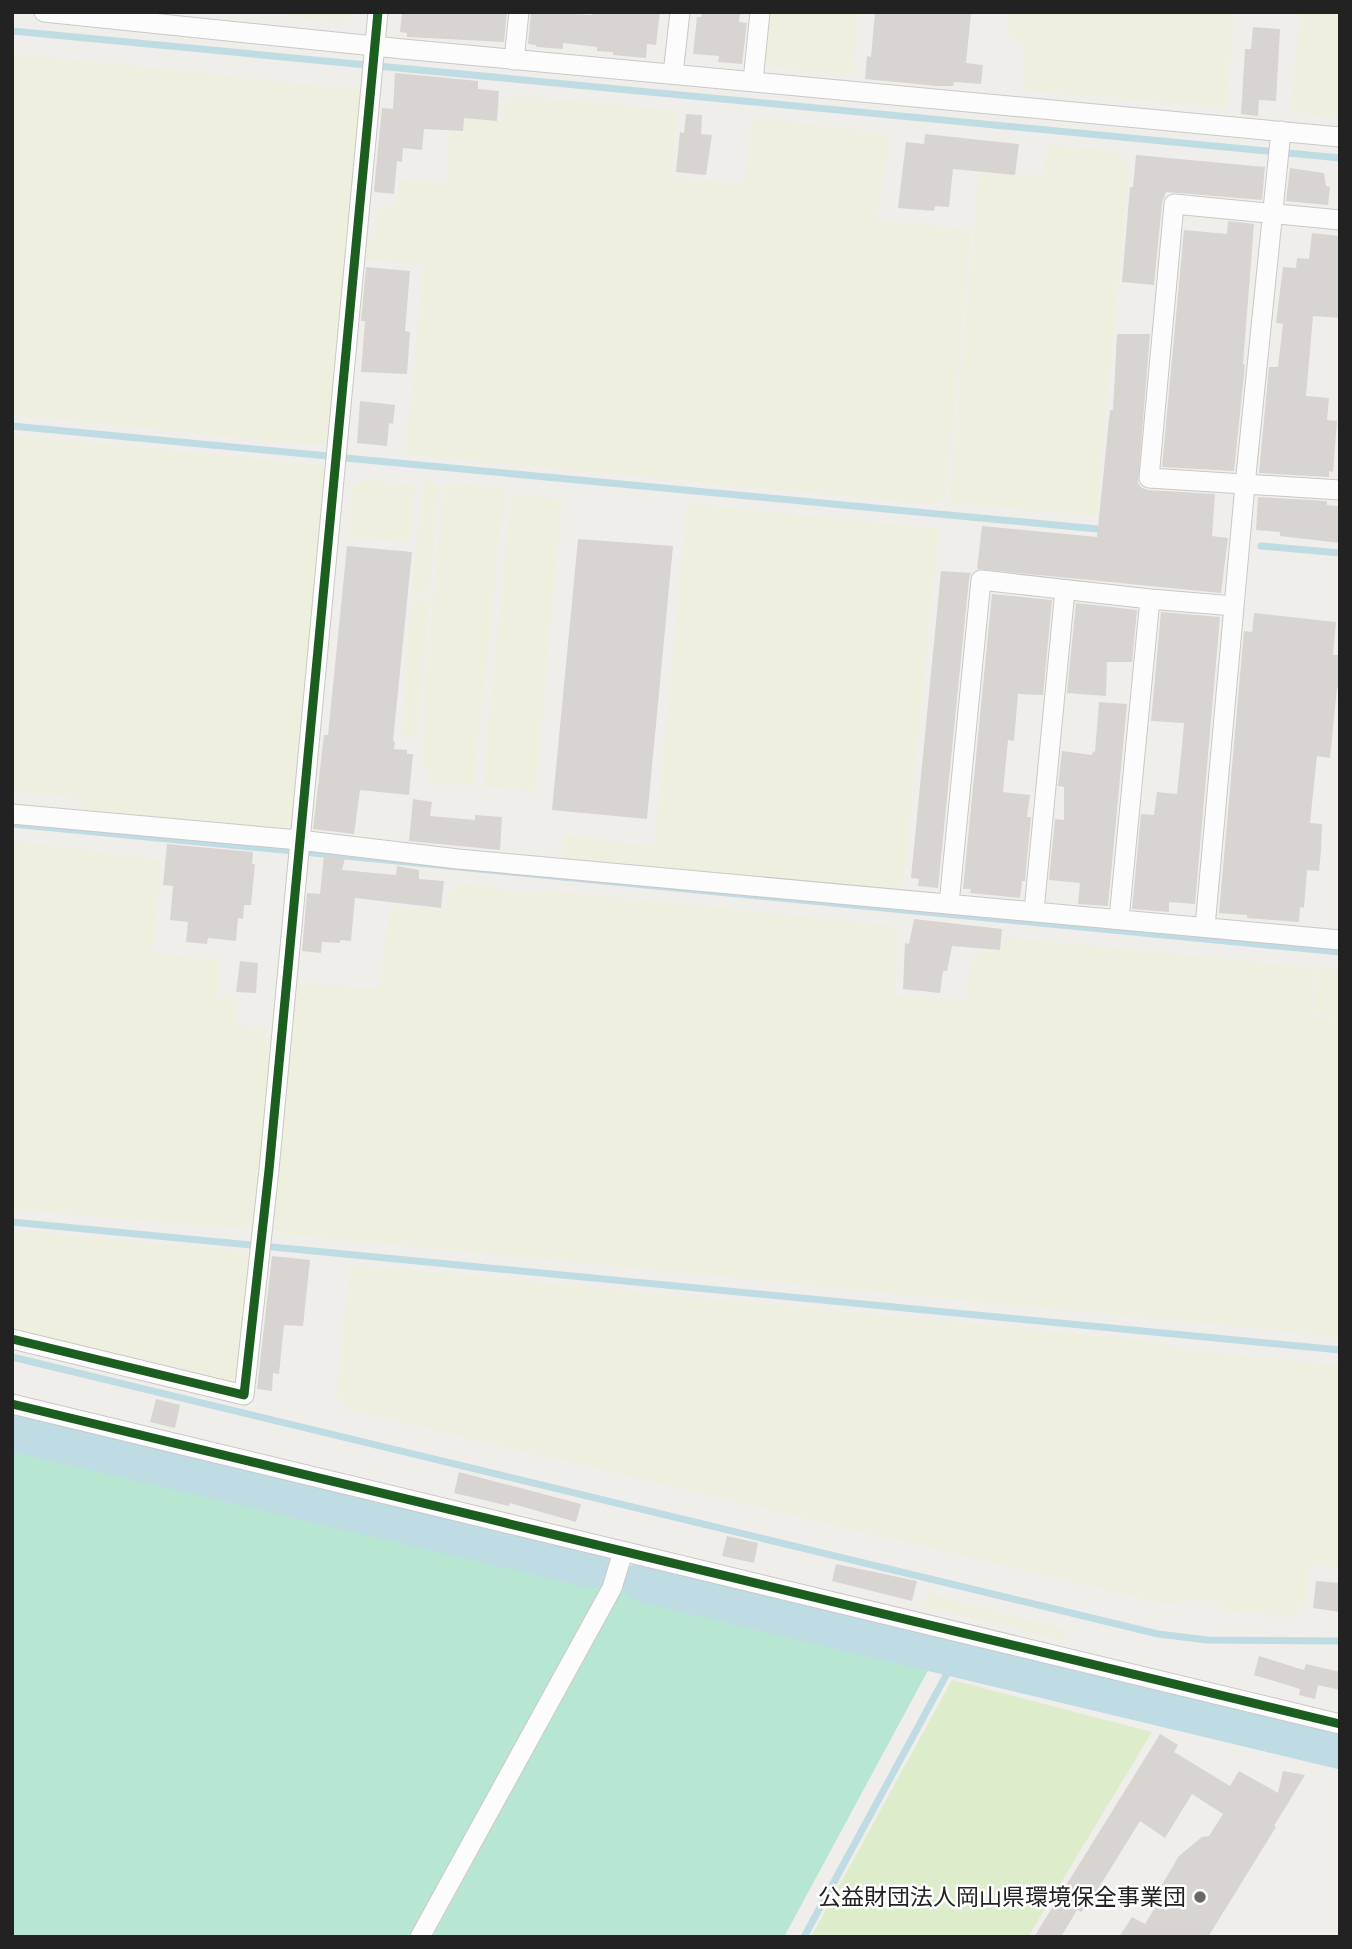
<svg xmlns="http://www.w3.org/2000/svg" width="1352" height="1949" viewBox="0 0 1352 1949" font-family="'Source Sans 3','Noto Sans JP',sans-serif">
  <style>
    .farmland { fill: #efefdf }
    .grass { fill: #ddeccb }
    .pitch { fill: #b7e6d2 }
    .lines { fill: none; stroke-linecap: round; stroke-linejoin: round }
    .stream { stroke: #bfdbe3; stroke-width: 7 }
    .river { stroke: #bfdbe3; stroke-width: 40 }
    .building { fill: #d7d4d2 }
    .minor-casing { stroke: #c9c8c7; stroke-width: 21 }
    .minor { stroke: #fdfcfc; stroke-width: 19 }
    .cycleway-casing { stroke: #fff; stroke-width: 13 }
    .cycleway { stroke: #1b5e20; stroke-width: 9 }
    .poi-dot { fill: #6a6968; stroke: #fff; stroke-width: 2.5 }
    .labels { text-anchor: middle; stroke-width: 5; stroke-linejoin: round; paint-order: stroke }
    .poi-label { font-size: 23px; fill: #222; stroke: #fff; text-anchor: end }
  </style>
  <rect width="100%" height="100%" fill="#f0eeeb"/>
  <path class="farmland" d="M 292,12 L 356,12 L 348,21 L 337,23 L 291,18 Z
    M 768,12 L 858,12 L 852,74 L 773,68 L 767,63 L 764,56 Z
    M 1008,12 L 1234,12 L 1226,107 L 1024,91 L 1024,50 L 1021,42 L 1008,35 L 1006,29 Z
    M 1300,12 L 1340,12 L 1340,119 L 1290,112 Z
    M 12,53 L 361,90 L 329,439 L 322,444 L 310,445 L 12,415 Z
    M 524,96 L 678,111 L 670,176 L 744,184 L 752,117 L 863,130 L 889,137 L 877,216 L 880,221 L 968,229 L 971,235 L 946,495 L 940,502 L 930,504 L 406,455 L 423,265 L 364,259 L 366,237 L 375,237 L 379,208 L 384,205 L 395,207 L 400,180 L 458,184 L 464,115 L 504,120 L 506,100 Z
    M 450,133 L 461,134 L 458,183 L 446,182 Z
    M 1047,144 L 1112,150 L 1123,157 L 1129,165 L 1096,516 L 949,503 L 979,173 L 1042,177 Z
    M 12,435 L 327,466 L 291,823 L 283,828 L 273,830 L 85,811 L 76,798 L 12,790 Z
    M 365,480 L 415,485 L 409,542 L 348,537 L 351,486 Z
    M 423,481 L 440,483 L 429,595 L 411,593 Z
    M 452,482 L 503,488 L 503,507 L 473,785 L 429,783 L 424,764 L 423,706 L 444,484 Z
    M 511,494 L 562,499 L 535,791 L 483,787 Z
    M 691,504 L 939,529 L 905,864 L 899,889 L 563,859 L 562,835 L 654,846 L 687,507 Z
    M 411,598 L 429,600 L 425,650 L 407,648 Z
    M 408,650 L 425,651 L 418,738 L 401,736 Z
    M 12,840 L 161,860 L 153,953 L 217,960 L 218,997 L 235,999 L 235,1021 L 248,1028 L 266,1031 L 267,1037 L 273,1043 L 255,1222 L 241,1229 L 12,1209 Z
    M 460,884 L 492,886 L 512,893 L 543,894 L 548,890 L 889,925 L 895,927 L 898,934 L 894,996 L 966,1001 L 970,963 L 982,952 L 1003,952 L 1005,937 L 1314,968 L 1310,1016 L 1340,1019 L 1340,1337 L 283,1234 L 270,1226 L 293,987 L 300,987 L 306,984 L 379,988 L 389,916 L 393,906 L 445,911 L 448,892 L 457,889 Z
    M 1316,968 L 1340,970 L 1340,1016 L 1312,1014 Z
    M 12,1230 L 243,1251 L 252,1262 L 236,1381 L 230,1383 L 12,1330 Z
    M 357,1265 L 1161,1342 L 1186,1350 L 1340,1365 L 1340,1566 L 1313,1565 L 1309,1568 L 1305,1598 L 1296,1615 L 1227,1613 L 1217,1602 L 1185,1599 L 1177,1604 L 1165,1604 L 351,1410 L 342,1406 L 342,1398 L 336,1397 L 349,1275 L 351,1267 Z
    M 928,1593 L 1067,1630 L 1065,1641 L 924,1607 Z"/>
  <path class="grass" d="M 952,1680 L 1152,1732 L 1028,1937 L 811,1937 Z"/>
  <path class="pitch" d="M 12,1440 L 604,1584 L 412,1937 L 12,1937 Z
    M 624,1587 L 932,1663 L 784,1937 L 432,1937 Z"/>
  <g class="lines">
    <path class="stream" d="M 12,31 L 1340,158
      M 12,426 L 328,456
      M 345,458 L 1108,530
      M 1261,546 L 1340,553
      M 12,824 L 1340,952
      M 12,1222 L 1340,1350
      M 12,1357 L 1158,1634 L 1207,1640 L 1340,1641
      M 804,1937 L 956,1657"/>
    <path class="river" d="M 12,1431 L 593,1568
      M 642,1582 L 1340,1749"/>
  </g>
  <path class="building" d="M 402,12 L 507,12 L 504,42 L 407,37 L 407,33 L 400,32 Z
    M 531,12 L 592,15 L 592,12 L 660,12 L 656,45 L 647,44 L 646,58 L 613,55 L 613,52 L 597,51 L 597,47 L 563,43 L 563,49 L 536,47 L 536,45 L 528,44 Z
    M 702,12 L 740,12 L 739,22 L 747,23 L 742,64 L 718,62 L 719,56 L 693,54 L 697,17 L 701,17 Z
    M 875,12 L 971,14 L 966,63 L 983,65 L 981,84 L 954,82 L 953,86 L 937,86 L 865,79 L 867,56 L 871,57 Z
    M 1253,27 L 1280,29 L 1276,101 L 1259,100 L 1258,116 L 1241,114 L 1245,49 L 1251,49 Z
    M 395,73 L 478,81 L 478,89 L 499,91 L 497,121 L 464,118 L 463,131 L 424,129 L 422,150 L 403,148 L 402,162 L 397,161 L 394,194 L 375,192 L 374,190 L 382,108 L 393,109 Z
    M 686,114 L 702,115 L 701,134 L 712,135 L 706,175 L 676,172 L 680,132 L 684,133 Z
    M 925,134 L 1019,144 L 1015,175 L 953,169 L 949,207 L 935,206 L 934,211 L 898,208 L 906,142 L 924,144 Z
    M 1136,155 L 1265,167 L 1262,200 L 1166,192 L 1162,203 L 1154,285 L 1122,282 L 1130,187 L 1133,187 Z
    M 1290,168 L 1324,173 L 1326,186 L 1330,187 L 1328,205 L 1286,201 Z
    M 1228,221 L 1254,224 L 1243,364 L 1245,365 L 1234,471 L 1162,467 L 1184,230 L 1227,234 Z
    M 1312,233 L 1340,236 L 1340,318 L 1313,316 L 1306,396 L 1329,398 L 1327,420 L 1337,421 L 1333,472 L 1329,471 L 1329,477 L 1259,473 L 1269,367 L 1278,367 L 1283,324 L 1276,323 L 1283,267 L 1296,268 L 1297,258 L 1309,259 Z
    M 366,267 L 410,271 L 405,331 L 410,332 L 407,374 L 361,372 L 365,321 L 361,321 Z
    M 1117,334 L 1150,334 L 1138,483 L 1142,488 L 1148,490 L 1215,494 L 1212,536 L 1228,538 L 1221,593 L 977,569 L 982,526 L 1097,537 L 1110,410 L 1113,410 Z
    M 360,401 L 395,405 L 393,424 L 389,423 L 387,446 L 357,443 Z
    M 1258,497 L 1327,501 L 1327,505 L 1340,506 L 1340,543 L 1280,536 L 1280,532 L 1256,530 Z
    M 578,539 L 673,546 L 647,819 L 552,810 Z
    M 347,546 L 412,552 L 393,741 L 395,742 L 394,749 L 407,750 L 407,754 L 413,754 L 409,795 L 360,790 L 354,834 L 313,829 L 324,735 L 328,735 Z
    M 941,571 L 971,573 L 969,579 L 938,888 L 918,886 L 919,879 L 911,878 Z
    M 992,594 L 1052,600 L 1043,695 L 1018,694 L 1014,741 L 1008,740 L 1003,792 L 1030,795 L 1027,817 L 1031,817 L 1025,881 L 1022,881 L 1020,898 L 970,893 L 971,889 L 963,889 Z
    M 1076,603 L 1137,610 L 1132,662 L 1107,662 L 1106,696 L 1067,693 Z
    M 1161,612 L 1220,617 L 1195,904 L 1169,902 L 1169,912 L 1132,909 L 1141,814 L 1154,815 L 1157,792 L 1177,794 L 1182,746 L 1184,723 L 1151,721 Z
    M 1254,613 L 1336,622 L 1333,655 L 1340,655 L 1340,688 L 1337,688 L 1330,758 L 1317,756 L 1310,823 L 1322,824 L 1321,851 L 1319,871 L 1307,870 L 1304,908 L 1300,907 L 1299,922 L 1247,918 L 1247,915 L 1219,913 L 1244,631 L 1252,632 Z
    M 1099,702 L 1127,704 L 1108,906 L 1078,904 L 1080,883 L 1049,880 L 1055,819 L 1064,820 L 1064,787 L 1058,786 L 1062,751 L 1092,755 L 1093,751 L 1095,752 Z
    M 413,799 L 432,802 L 430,816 L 475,820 L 475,815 L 502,817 L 500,850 L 409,841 Z
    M 167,844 L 253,852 L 252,864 L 255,864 L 251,905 L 244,905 L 243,919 L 238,918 L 236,941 L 208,938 L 207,944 L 186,942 L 188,922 L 170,920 L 173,886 L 163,885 Z
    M 324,855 L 345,858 L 342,870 L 396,875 L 397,866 L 419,870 L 419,879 L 444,881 L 441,908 L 355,898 L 351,941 L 340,940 L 340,943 L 322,942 L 321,953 L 302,951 L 307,893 L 320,894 Z
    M 914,919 L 1002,929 L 1000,950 L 952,946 L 947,971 L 943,971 L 940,993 L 903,989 L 905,943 L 909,944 Z
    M 240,961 L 258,963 L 256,993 L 236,992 Z
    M 272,1256 L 310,1260 L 303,1326 L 284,1325 L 279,1374 L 273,1373 L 272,1391 L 257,1389 Z
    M 156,1399 L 180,1405 L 175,1428 L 150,1422 Z
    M 459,1472 L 581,1504 L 576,1522 L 510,1503 L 509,1506 L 454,1493 Z
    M 727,1536 L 758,1543 L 754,1563 L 722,1556 Z
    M 836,1564 L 917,1581 L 912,1601 L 832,1581 Z
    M 1316,1581 L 1340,1583 L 1340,1612 L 1313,1608 Z
    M 1259,1656 L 1304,1670 L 1306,1664 L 1340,1672 L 1340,1690 L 1318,1685 L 1315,1699 L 1299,1695 L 1300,1689 L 1254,1675 Z
    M 1160,1734 L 1178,1745 L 1174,1752 L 1230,1786 L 1239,1771 L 1278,1793 L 1283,1771 L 1305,1775 L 1274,1826 L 1276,1827 L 1208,1937 L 1119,1937 L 1132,1917 L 1145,1924 L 1162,1896 L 1157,1893 L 1179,1856 L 1202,1837 L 1209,1836 L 1223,1814 L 1192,1794 L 1165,1838 L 1140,1821 L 1088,1905 L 1081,1912 L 1077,1910 L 1061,1937 L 1034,1937 Z"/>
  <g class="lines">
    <defs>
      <path id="minor" d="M 44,12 L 403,49 L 1340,137
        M 514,60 L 519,12
        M 673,74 L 680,12
        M 753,81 L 760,12
        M 1340,220 L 1174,204 L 1149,478 L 1340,490
        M 12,814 L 299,840 L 458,859 L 1340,940
        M 949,904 L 981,580 L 1150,599 L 1234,606
        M 1034,911 L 1065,590
        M 1119,919 L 1150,599
        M 1205,927 L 1245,485 L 1281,131
        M 12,1339 L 244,1395 L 269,1170 L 378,12
        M 12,1404 L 1340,1724
        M 420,1937 L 612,1588 L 623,1552"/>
    </defs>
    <use href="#minor" class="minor-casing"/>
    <use href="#minor" class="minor"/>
    <defs>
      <path id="cycleway" d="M 12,1339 L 244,1395 L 269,1170 L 378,12
        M 12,1404 L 1340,1724"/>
    </defs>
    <use href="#cycleway" class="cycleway-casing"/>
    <use href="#cycleway" class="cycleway"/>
  </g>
  <circle class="poi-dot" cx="1200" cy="1897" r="7"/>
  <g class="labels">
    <g class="poi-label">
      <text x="1186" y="1905">公益財団法人岡山県環境保全事業団</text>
    </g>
  </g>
  <rect width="1352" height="1949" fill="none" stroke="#222222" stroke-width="28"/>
</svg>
